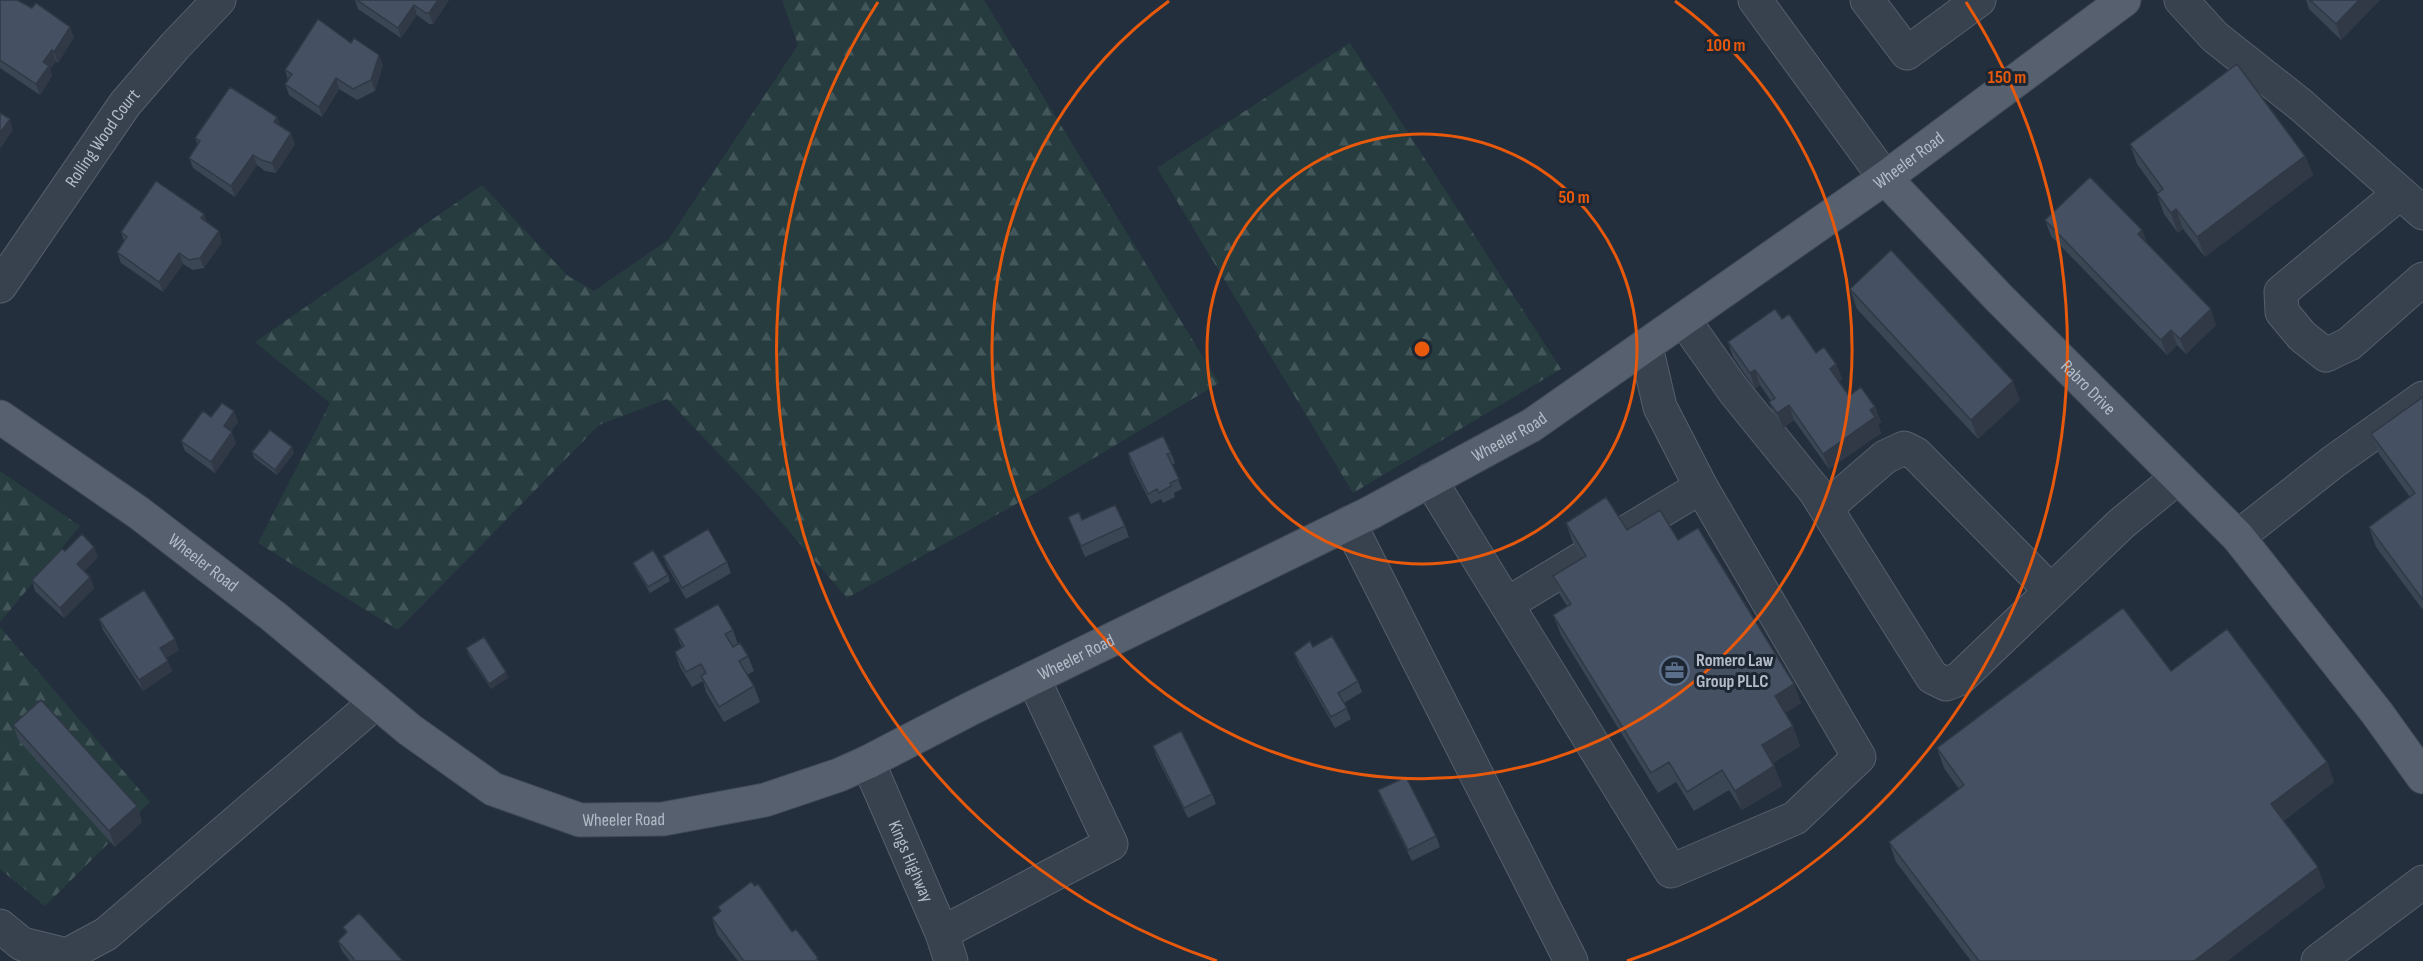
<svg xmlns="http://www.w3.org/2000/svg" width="2423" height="961" viewBox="0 0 2423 961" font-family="'Sofia Sans Condensed',sans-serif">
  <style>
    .forest { fill: url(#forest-firs) }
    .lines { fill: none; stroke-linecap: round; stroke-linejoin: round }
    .minor-casing { stroke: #565f6c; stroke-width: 35 }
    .major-casing { stroke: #414a57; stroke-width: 35 }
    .minor { stroke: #38414e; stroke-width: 33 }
    .major { stroke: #56606e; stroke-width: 33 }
    .wall { fill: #3b4654 }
    .shaded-wall { fill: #303945 }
    .building { fill: #455162; stroke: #303945; stroke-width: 1.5 }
    .ring { fill: none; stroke: #e8590c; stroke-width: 3 }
    .labels { text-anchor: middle; stroke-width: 6; stroke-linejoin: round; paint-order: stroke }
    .street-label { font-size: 18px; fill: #b4bcc9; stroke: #1d2633 }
    .poi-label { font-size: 18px; font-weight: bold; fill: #b4bcc9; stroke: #1d2633; text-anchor: start }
    .centre { fill: #e8590c; stroke: #1d2633; stroke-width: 3 }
    .ring-label { font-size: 18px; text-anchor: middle; font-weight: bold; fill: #e8590c; stroke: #1d2633; stroke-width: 6; stroke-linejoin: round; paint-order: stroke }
  </style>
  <defs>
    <pattern id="forest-firs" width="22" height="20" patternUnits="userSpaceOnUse" patternTransform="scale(1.5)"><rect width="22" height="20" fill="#263c3f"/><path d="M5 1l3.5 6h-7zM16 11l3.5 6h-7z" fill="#435659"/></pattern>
  </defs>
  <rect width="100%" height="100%" fill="#242f3e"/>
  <path class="forest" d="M 782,0 L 984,0 L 1219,383 L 1034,494 L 847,598 L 757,494 L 667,399 L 599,425 L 398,630 L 258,543 L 330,403 L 255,342 L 482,185 L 568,276 L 594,291 L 668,240 L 798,45 Z
    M 1350,43 L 1561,369 L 1353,493 L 1157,168 Z
    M 0,471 L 80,526 L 0,622 Z
    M 0,627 L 150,802 L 45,906 L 0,869 Z"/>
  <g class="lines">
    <defs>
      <g id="minor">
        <path d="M 1755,0 L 1885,178"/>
        <path d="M 1867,0 L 1907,53 L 1979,0"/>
        <path d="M 2181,0 L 2215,37 L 2301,105 L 2423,213"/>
        <path d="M 2400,193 L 2281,292 L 2282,312 L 2302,336 L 2326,355 L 2349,344 L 2423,279"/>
        <path id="s1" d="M 0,286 L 125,104 L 175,46 L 219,0"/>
        <path d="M 1684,320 L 1734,391 L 1815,491 L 1932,677 L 1946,684 L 1959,679 L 2121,524 L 2178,477"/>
        <path d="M 1430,480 L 1671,871 L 1795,818 L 1859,757 L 1701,487 L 1660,407 L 1646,347"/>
        <path d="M 1826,508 L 1885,457 L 1904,448 L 1916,454 L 2051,591"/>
        <path d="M 1349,523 L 1571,961"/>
        <path d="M 1623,534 L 1701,487"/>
        <path d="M 2238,537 L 2333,462 L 2423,398"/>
        <path d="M 1507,604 L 1583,558"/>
        <path id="s2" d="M 868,762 L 942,933 L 951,961"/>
        <path d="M 0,926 L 22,944 L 67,955 L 106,934 L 376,702"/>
        <path d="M 942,933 L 1111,844 L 1033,678"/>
        <path d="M 2318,961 L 2423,882"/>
      </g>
      <g id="major">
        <path id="s3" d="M 1885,178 L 1999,298 L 2238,537 L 2377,713 L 2423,777"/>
        <path id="s4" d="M 0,417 L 139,513 L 273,616 L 410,730 L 493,789 L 580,820 L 663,819 L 765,800 L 839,775 L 868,762 L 970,709 L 1370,513 L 1532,425 L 1885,178 L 2124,0"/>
      </g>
    </defs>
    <use href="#minor" class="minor-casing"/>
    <use href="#major" class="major-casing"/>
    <use href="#minor" class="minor"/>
    <use href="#major" class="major"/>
  </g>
  <path class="wall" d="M 0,0 L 74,37 L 58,63 L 56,61 L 50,69 L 52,76 L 40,95 L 0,68 Z
    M 355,0 L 449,0 L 433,24 L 429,24 L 417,15 L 401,38 L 358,9 Z
    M 2306,0 L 2380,0 L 2341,40 L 2309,9 Z
    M 351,43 L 383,65 L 375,91 L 357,100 L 339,89 L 322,117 L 289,95 L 285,84 L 288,80 L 285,70 Z
    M 277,117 L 280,126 L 295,144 L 276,173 L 265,171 L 257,165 L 235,197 L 193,168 L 189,158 L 198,145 L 195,138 Z
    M 2130,144 L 2305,156 L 2313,175 L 2205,257 L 2183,229 L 2178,233 L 2164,214 L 2157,194 L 2158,193 L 2137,164 Z
    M 204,214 L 207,223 L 222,242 L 204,268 L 193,270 L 183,264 L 163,292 L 121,263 L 117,252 L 124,241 L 121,232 Z
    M 2045,220 L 2142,230 L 2147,243 L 2216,325 L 2186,354 L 2177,345 L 2167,355 L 2051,236 Z
    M 1850,289 L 2020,400 L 1978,439 L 1857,309 Z
    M 1782,319 L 1816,353 L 1836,364 L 1842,379 L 1839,382 L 1849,396 L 1875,407 L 1881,422 L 1878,424 L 1881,433 L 1829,469 L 1794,420 L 1783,428 L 1775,417 L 1769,402 L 1771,401 L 1760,385 L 1755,389 L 1733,357 L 1728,342 Z
    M 2423,397 L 2423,610 L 2376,547 L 2369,527 L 2410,497 L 2379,454 L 2371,434 Z
    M 234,411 L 238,422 L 231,431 L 236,443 L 215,473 L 185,451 L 181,441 L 211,417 Z
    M 252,452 L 294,453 L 277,475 L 254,458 Z
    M 1128,453 L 1171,453 L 1175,463 L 1172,465 L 1182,489 L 1174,493 L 1175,497 L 1163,503 L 1161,499 L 1151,504 L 1131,464 Z
    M 1068,517 L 1125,526 L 1129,537 L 1085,557 Z
    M 1566,523 L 1627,530 L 1678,540 L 1801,703 L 1785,713 L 1793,726 L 1800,746 L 1773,763 L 1782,786 L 1742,810 L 1729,790 L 1694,811 L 1676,782 L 1658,793 L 1561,635 L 1553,615 L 1567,606 L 1560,595 L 1553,576 L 1582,558 L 1573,543 Z
    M 65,551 L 98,557 L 84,571 L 90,577 L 94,588 L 64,618 L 35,591 L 32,580 Z
    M 663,556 L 727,562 L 731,573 L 686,599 L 667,566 Z
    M 633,563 L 668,575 L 670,581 L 650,593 L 635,568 Z
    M 99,619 L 179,650 L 166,658 L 172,671 L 143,691 L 103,630 Z
    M 674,629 L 733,630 L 738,644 L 748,656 L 754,671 L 747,675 L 754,686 L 760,702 L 724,722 L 706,692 L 703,681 L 692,687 L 680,667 L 675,652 L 682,648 Z
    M 1313,647 L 1358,681 L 1362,692 L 1344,703 L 1351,719 L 1335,728 L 1298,663 L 1294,653 Z
    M 466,648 L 508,678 L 491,689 L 468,654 Z
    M 2171,671 L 2327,762 L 2334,782 L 2283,821 L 2325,887 L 2227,961 L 1971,961 L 1896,862 L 1889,842 L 1959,789 L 1944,768 L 1937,748 Z
    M 13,725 L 137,806 L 142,822 L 115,847 L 19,741 Z
    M 1153,746 L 1212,794 L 1216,804 L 1188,818 L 1156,756 Z
    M 1378,790 L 1436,836 L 1440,847 L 1412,861 L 1382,801 Z
    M 718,907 L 792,932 L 819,961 L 738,961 L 717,934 L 712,918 L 720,911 Z
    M 343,927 L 403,961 L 350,961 L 342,951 L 338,941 L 346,933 Z"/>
  <path class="shaded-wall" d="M 438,0 L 449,0 L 433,24 L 429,13 Z
    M 2359,0 L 2380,0 L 2341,40 L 2336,24 Z
    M 414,5 L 417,15 L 401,38 L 398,28 Z
    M 70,27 L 74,37 L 58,63 L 54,52 Z
    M 52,50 L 56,61 L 50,69 L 52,76 L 40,95 L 36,84 L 43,62 Z
    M 379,55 L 383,65 L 375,91 L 371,80 Z
    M 336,78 L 339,89 L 322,117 L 319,107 Z
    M 277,117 L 281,128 L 274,122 Z
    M 10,119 L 13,130 L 0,149 L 0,133 Z
    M 291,133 L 295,144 L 276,173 L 272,163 Z
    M 253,155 L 257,165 L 235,197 L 231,186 Z
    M 2305,156 L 2313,175 L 2205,257 L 2197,237 Z
    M 2176,209 L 2183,229 L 2178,233 L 2171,213 Z
    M 204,214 L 208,225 L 201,218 Z
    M 2142,230 L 2148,246 L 2138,234 Z
    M 219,231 L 222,242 L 204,268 L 200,258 Z
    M 179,253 L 183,264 L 163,292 L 159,282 Z
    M 2211,309 L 2216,325 L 2186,354 L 2180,339 Z
    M 2171,330 L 2177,345 L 2167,355 L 2161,340 Z
    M 1836,364 L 1842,379 L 1835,384 L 1830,369 Z
    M 1755,370 L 1760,385 L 1755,389 L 1750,373 Z
    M 2013,381 L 2020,400 L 1978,439 L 1971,420 Z
    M 1789,405 L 1794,420 L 1783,428 L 1777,413 Z
    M 1875,407 L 1881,422 L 1878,424 L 1881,433 L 1829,469 L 1823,454 Z
    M 234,411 L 238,422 L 227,437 L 224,426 Z
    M 232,432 L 236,443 L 215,473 L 211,462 Z
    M 292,447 L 294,453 L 277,475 L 275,470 Z
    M 94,547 L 98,557 L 80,575 L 77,564 Z
    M 90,577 L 94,588 L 64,618 L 60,608 Z
    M 175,639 L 179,650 L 164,659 L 160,648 Z
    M 168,661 L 172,671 L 143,691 L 139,680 Z
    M 506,672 L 508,678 L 491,689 L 489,684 Z
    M 1794,684 L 1801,703 L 1782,715 L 1775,696 Z
    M 1793,726 L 1800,746 L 1769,765 L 1762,745 Z
    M 2327,762 L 2334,782 L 2278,824 L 2271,804 Z
    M 1774,766 L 1782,786 L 1742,810 L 1735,791 Z
    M 137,806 L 142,822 L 115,847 L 109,831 Z
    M 2318,867 L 2325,887 L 2227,961 L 2194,961 Z"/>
  <path class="building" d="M 0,0 L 17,0 L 32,8 L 36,3 L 70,27 L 54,52 L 52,50 L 43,62 L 49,66 L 36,84 L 0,60 Z
    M 357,0 L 438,0 L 429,13 L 426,13 L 414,5 L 398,28 Z
    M 2310,0 L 2359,0 L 2336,24 Z
    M 318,19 L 351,43 L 354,38 L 379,55 L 371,80 L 353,89 L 336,78 L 319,107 L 285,84 L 292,74 L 285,70 Z
    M 2237,64 L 2305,156 L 2197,237 L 2176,209 L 2171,213 L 2157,194 L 2163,189 L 2130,144 Z
    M 230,87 L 277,117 L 274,122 L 291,133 L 272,163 L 261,160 L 253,155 L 231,186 L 189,158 L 200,141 L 195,138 Z
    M 0,113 L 10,119 L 0,133 Z
    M 2090,177 L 2142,230 L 2138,234 L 2211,309 L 2180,339 L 2171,330 L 2161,340 L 2045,220 Z
    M 156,181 L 204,214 L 201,218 L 219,231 L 200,258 L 189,260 L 179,253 L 159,282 L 117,252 L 127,237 L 121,232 Z
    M 1891,250 L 2013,381 L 1971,420 L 1850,289 Z
    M 1775,309 L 1782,319 L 1789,314 L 1816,353 L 1824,347 L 1836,364 L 1830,369 L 1849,396 L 1861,387 L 1875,407 L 1870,410 L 1875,417 L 1823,454 L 1789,405 L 1777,413 L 1769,402 L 1775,398 L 1755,370 L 1750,373 L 1728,342 Z
    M 2423,397 L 2423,600 L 2369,527 L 2415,493 L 2371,434 Z
    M 222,403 L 234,411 L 224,426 L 232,432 L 211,462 L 181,441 L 203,411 L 211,417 Z
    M 270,430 L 292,447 L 275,470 L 252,452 Z
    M 1163,436 L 1171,453 L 1167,454 L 1179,479 L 1170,483 L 1171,486 L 1159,493 L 1157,489 L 1148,494 L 1128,453 Z
    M 1606,497 L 1627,530 L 1660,510 L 1678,540 L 1698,528 L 1794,684 L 1775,696 L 1793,726 L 1762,745 L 1774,766 L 1735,791 L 1722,770 L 1687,792 L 1669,762 L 1651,773 L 1553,615 L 1571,604 L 1553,576 L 1586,556 L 1566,523 Z
    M 1115,505 L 1125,526 L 1081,546 L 1068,517 L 1079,512 L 1082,520 Z
    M 708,529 L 727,562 L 682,588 L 663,556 Z
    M 82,534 L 94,547 L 77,564 L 90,577 L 60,608 L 32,580 L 62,549 L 65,551 Z
    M 653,550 L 668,575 L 648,587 L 633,563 Z
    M 144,590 L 175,639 L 160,648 L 168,661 L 139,680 L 99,619 Z
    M 718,604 L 733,630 L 725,634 L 733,647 L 740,643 L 748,656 L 739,661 L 754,686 L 719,707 L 701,676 L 706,673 L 701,664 L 686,672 L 675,652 L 684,646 L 674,629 Z
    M 2123,608 L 2171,671 L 2227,629 L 2327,762 L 2271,804 L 2318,867 L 2194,961 L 1979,961 L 1889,842 L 1964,785 L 1937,748 Z
    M 1332,636 L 1358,681 L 1338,693 L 1347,708 L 1331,717 L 1294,653 L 1310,641 L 1313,647 Z
    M 484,637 L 506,672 L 489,684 L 466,648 Z
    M 41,700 L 137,806 L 109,831 L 13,725 Z
    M 1181,731 L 1212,794 L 1184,808 L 1153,746 Z
    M 1406,777 L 1436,836 L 1408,850 L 1378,790 Z
    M 751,882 L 755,886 L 758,884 L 792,932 L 796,929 L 818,958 L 815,961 L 744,961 L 712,918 L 721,911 L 718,907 Z
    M 359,913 L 403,961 L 352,961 L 354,959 L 338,941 L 347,932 L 343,927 Z"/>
  <g class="ring">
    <circle cx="1422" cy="349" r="215"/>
    <path d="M1675 1A430 430 0 1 1 1169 1"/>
    <path d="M1217 961A645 645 0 0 1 878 2M1966 2A645 645 0 0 1 1627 961"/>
  </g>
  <defs>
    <symbol id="office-ring" viewBox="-11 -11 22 22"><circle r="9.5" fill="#1d2633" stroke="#5c6f8a" stroke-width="1.5"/><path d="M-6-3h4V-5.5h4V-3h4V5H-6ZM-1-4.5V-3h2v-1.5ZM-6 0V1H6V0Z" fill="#5c6f8a"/></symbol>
  </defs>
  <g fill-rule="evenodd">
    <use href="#office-ring" x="1658" y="654" width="33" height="33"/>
  </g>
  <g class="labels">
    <g class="street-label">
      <text dy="6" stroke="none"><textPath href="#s1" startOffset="180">Rolling Wood Court</textPath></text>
      <text dy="6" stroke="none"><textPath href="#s4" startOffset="2212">Wheeler Road</textPath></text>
      <text dy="6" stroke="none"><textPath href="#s3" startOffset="292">Rabro Drive</textPath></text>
      <text dy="6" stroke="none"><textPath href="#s4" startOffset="1726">Wheeler Road</textPath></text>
      <text dy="6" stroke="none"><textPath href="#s4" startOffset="250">Wheeler Road</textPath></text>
      <text dy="6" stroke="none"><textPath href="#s4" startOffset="1240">Wheeler Road</textPath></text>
      <text dy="6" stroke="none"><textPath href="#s4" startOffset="754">Wheeler Road</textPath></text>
      <text dy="6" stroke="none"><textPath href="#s2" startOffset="108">Kings Highway</textPath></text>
    </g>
    <g class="poi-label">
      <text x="1696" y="666">Romero Law<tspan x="1696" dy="21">Group PLLC</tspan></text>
    </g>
  </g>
  <circle cx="1422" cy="349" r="9" class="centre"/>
  <g class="ring-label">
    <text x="1726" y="51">100 m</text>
    <text x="2007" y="83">150 m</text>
    <text x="1574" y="203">50 m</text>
  </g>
</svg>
